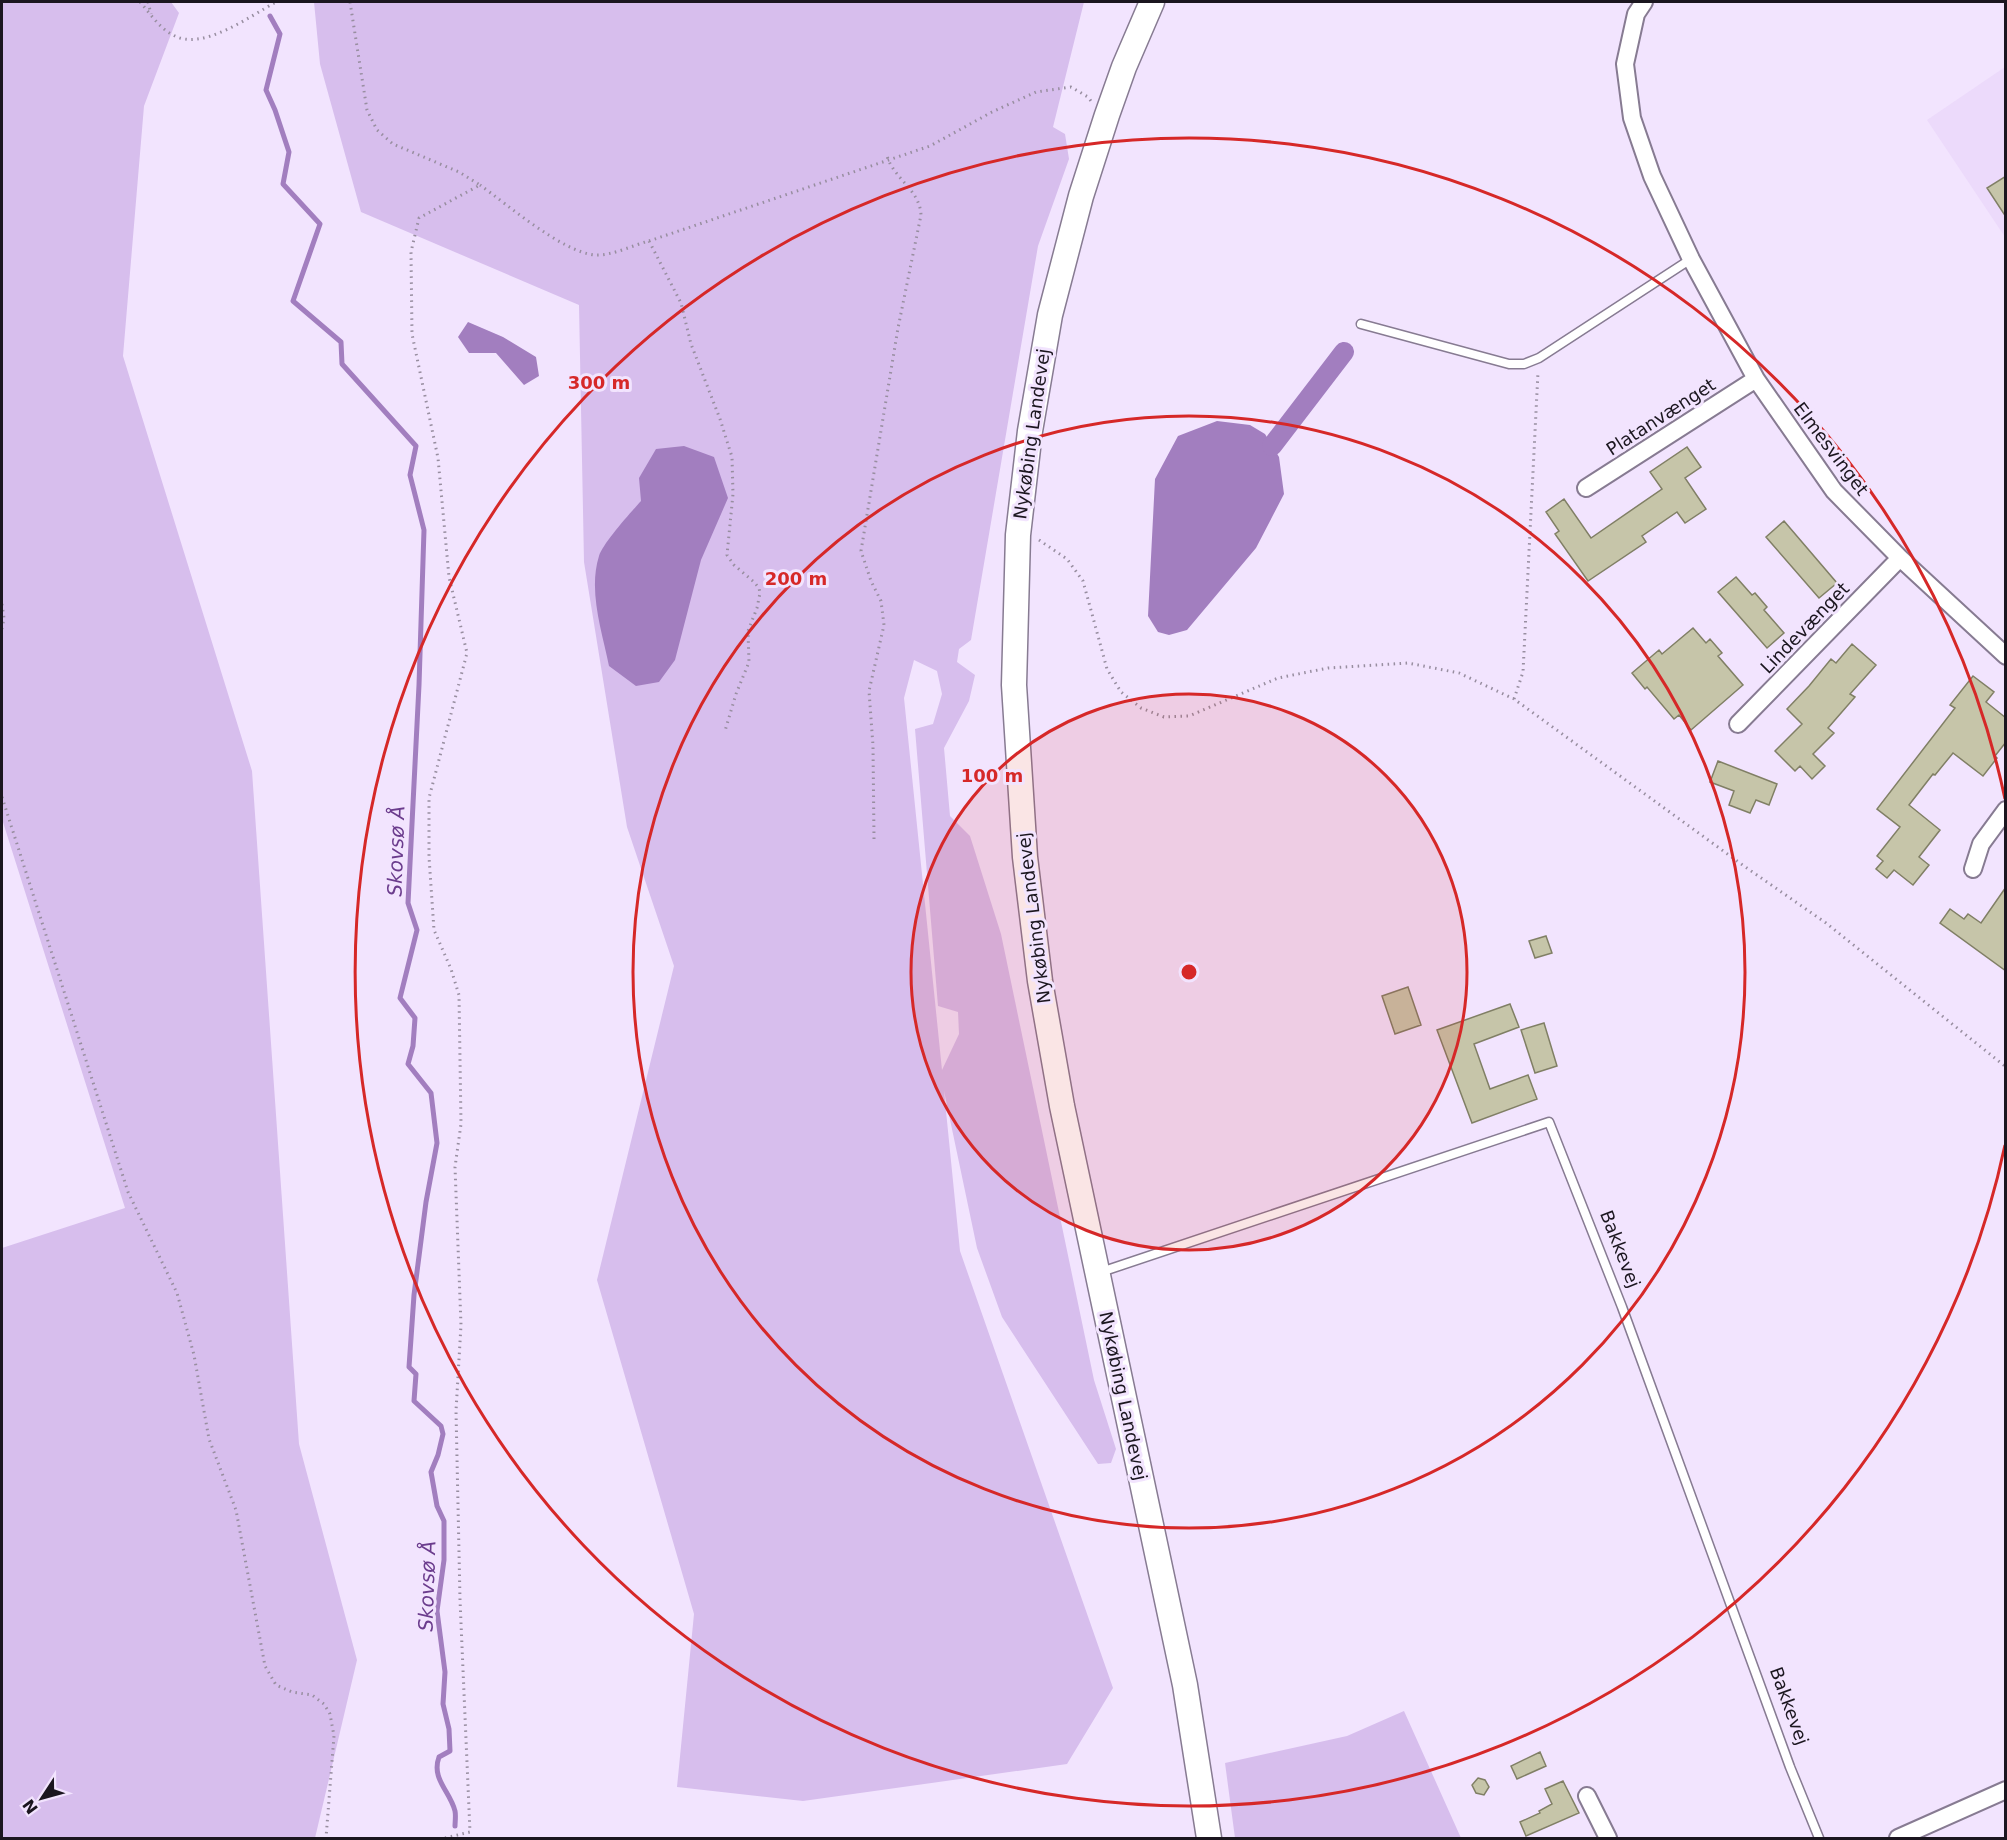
<svg xmlns="http://www.w3.org/2000/svg" width="2007" height="1840" viewBox="0 0 2007 1840" font-family="'DejaVu Sans',sans-serif">
  <style>
    .built { fill: #ecdafb }
    .green { fill: #d7beed; fill-rule: evenodd }
    .water { fill: #a27ebf }
    .lines { fill: none; stroke-linecap: round; stroke-linejoin: round }
    .stream { stroke: #a27ebf; stroke-width: 5 }
    .canal { stroke: #a27ebf; stroke-width: 20 }
    .building { fill: #c6c5a9; stroke: #807f65; stroke-width: 1.5 }
    .lane-casing { stroke: #877b92; stroke-width: 11 }
    .street-casing { stroke: #877b92; stroke-width: 20 }
    .secondary-casing { stroke: #877b92; stroke-width: 27 }
    .path { stroke: #988ea0; stroke-width: 3; stroke-dasharray: 1.5 4.5; stroke-linecap: butt }
    .lane { stroke: #fff; stroke-width: 8 }
    .street { stroke: #fff; stroke-width: 16 }
    .secondary { stroke: #fff; stroke-width: 24 }
    .ring { fill: none; stroke: #d62828; stroke-width: 3 }
    .labels { text-anchor: middle; stroke-width: 6; stroke-linejoin: round; paint-order: stroke }
    .street-label { font-size: 18px; fill: #1b161f; stroke: #f2e4fe }
    .water-label { font-size: 20px; font-style: italic; fill: #6b3c8d; stroke: #f2e4fe }
    .centre { fill: #d62828; stroke: #f2e4fe; stroke-width: 3 }
    .ring-label { font-size: 18px; text-anchor: middle; font-weight: bold; fill: #d62828; stroke: #f2e4fe; stroke-width: 6; stroke-linejoin: round; paint-order: stroke }
  </style>
  <rect width="100%" height="100%" fill="#f2e4fe"/>
  <path class="built" d="M 2005,67 L 2005,237 L 1927,120 Z"/>
  <path class="green" d="M 2,2 L 171,2 L 179,13 L 144,106 L 123,356 L 252,771 L 299,1444 L 357,1660 L 315,1838 L 2,1838 L 2,1248 L 125,1208 L 2,819 Z
    M 314,2 L 1084,2 L 1053,127 L 1065,134 L 1069,159 L 1038,246 L 971,640 L 959,649 L 957,662 L 975,675 L 969,701 L 944,748 L 950,816 L 970,836 L 1001,934 L 1094,1380 L 1116,1449 L 1111,1463 L 1098,1464 L 1002,1317 L 977,1248 L 944,1091 L 960,1251 L 1113,1688 L 1067,1764 L 803,1801 L 677,1787 L 694,1614 L 597,1280 L 674,966 L 627,827 L 584,562 L 579,305 L 361,212 L 320,64 ZM 914,660 L 937,671 L 942,694 L 933,724 L 915,729 L 938,1006 L 958,1012 L 959,1034 L 942,1070 L 904,698 Z
    M 1404,1711 L 1461,1838 L 1235,1838 L 1225,1763 L 1347,1736 Z"/>
  <path class="water" d="M 468,322 L 503,337 L 536,357 L 539,376 L 524,385 L 496,353 L 469,353 L 458,337 Z
    M 1217,421 L 1250,425 L 1265,434 L 1279,457 L 1284,494 L 1256,548 L 1187,630 L 1169,635 L 1158,632 L 1148,616 L 1155,479 L 1178,436 Z
    M 684,446 L 714,457 L 728,498 L 701,560 L 675,660 L 659,682 L 636,686 L 609,666 C 602,631 588,591 599,556 C 603,543 631,512 641,501 L 639,478 L 656,449 Z"/>
  <g class="lines">
    <path class="stream" d="M 270,16 L 280,34 L 266,90 L 275,110 L 289,152 L 283,184 L 320,224 L 293,301 L 341,342 L 342,364 L 416,446 L 410,475 L 424,530 L 419,685 L 408,903 L 417,930 L 400,998 L 415,1018 L 413,1046 L 408,1064 L 431,1093 L 437,1143 L 426,1202 L 414,1295 L 409,1367 L 416,1374 L 414,1401 L 441,1426 L 443,1434 L 438,1455 L 431,1472 L 437,1506 L 444,1521 L 444,1560 L 437,1611 L 445,1672 L 443,1704 L 449,1729 L 450,1751 L 439,1757 C 431,1779 450,1791 455,1811 C 456,1816 455,1822 455,1826"/>
    <path class="canal" d="M 1272,446 L 1344,352"/>
  </g>
  <path class="building" d="M 2006,176 L 2006,217 L 1987,188 Z
    M 1687,447 L 1701,467 L 1685,478 L 1706,509 L 1685,523 L 1677,512 L 1642,536 L 1646,542 L 1588,581 L 1555,534 L 1559,531 L 1546,512 L 1564,499 L 1591,538 L 1662,489 L 1650,472 Z
    M 1784,521 L 1837,583 L 1819,598 L 1766,537 Z
    M 1736,577 L 1752,595 L 1755,593 L 1767,607 L 1764,610 L 1784,633 L 1767,648 L 1718,592 Z
    M 1693,628 L 1706,643 L 1710,639 L 1722,653 L 1718,656 L 1743,685 L 1691,730 L 1679,715 L 1674,719 L 1647,687 L 1645,689 L 1632,673 L 1659,650 L 1662,654 Z
    M 1852,644 L 1876,665 L 1850,694 L 1855,697 L 1828,728 L 1834,733 L 1813,754 L 1825,766 L 1812,779 L 1800,766 L 1795,771 L 1775,751 L 1802,724 L 1787,709 L 1809,686 L 1831,659 L 1836,663 Z
    M 1973,676 L 1994,692 L 1986,702 L 2006,718 L 2006,742 L 1995,756 L 1997,758 L 1983,776 L 1953,753 L 1935,775 L 1933,774 L 1909,805 L 1940,830 L 1919,857 L 1929,865 L 1913,885 L 1894,870 L 1887,878 L 1876,869 L 1883,861 L 1877,856 L 1900,827 L 1877,809 L 1955,708 L 1950,705 Z
    M 1718,761 L 1777,784 L 1769,805 L 1756,800 L 1750,813 L 1729,805 L 1734,791 L 1710,782 Z
    M 2006,887 L 2006,971 L 1940,923 L 1950,909 L 1964,919 L 1968,914 L 1981,923 Z
    M 1546,936 L 1552,953 L 1535,958 L 1529,941 Z
    M 1408,987 L 1421,1025 L 1395,1034 L 1382,996 Z
    M 1510,1004 L 1519,1027 L 1474,1044 L 1490,1089 L 1528,1075 L 1537,1099 L 1472,1123 L 1437,1030 Z
    M 1544,1023 L 1557,1066 L 1535,1073 L 1521,1030 Z
    M 1540,1752 L 1546,1766 L 1517,1779 L 1511,1766 Z
    M 1478,1778 L 1485,1780 L 1489,1787 L 1484,1795 L 1476,1793 L 1472,1785 Z
    M 1563,1781 L 1579,1813 L 1526,1836 L 1520,1822 L 1540,1813 L 1539,1811 L 1552,1804 L 1545,1789 Z"/>
  <g class="lines">
    <defs>
      <path id="lane" d="M 1361,324 L 1509,364 L 1524,364 L 1539,358 L 1691,259
        M 1101,1272 L 1549,1122 L 1622,1307 L 1790,1767 L 1819,1838"/>
      <path id="street" d="M 1644,2 L 1636,14 L 1625,64 L 1632,118 L 1652,176 L 1691,259 L 1756,379 L 1834,491 L 1900,558 L 2006,656
        M 1586,488 L 1756,379
        M 1738,724 L 1900,558
        M 1973,869 L 1981,844 L 2006,810
        M 1587,1796 L 1608,1838
        M 1898,1838 L 2006,1790"/>
      <path id="secondary" d="M 1152,2 L 1124,67 L 1107,115 L 1081,196 L 1050,315 L 1030,431 L 1018,535 L 1014,685 L 1025,857 L 1040,981 L 1062,1106 L 1185,1685 L 1209,1838"/>
    </defs>
    <use href="#lane" class="lane-casing"/>
    <use href="#street" class="street-casing"/>
    <use href="#secondary" class="secondary-casing"/>
    <path class="path" d="M 140,2 C 150,13 159,28 173,35 C 202,52 250,16 276,2
      M 148,2 L 151,14
      M 350,2 L 367,110 L 377,130 L 393,144 L 459,172 L 480,185 L 419,218 L 411,252 L 412,334 L 438,458 L 449,577 L 467,653 L 429,798 L 429,857 L 434,930 L 451,969 L 459,995 L 461,1124 L 455,1167 L 461,1325 L 456,1411 L 460,1600 L 470,1832 L 445,1838
      M 480,185 C 508,205 562,252 595,255 C 612,256 633,245 649,241 L 681,303 L 691,344 L 720,419 L 732,457 L 733,494 L 727,555 L 734,565 L 754,582 L 759,588 L 760,593 L 757,608 L 748,631 L 749,662 L 736,694 L 725,731
      M 649,241 L 930,146 L 992,112 L 1036,92 L 1071,87 L 1088,97 L 1091,101
      M 1039,540 L 1067,559 L 1083,581 L 1107,669 L 1121,692 L 1141,708 L 1164,717 L 1189,716 L 1278,678 L 1328,668 L 1408,663 L 1459,673 L 1514,699 L 1744,866 L 1826,923 L 2006,1067
      M 2,604 L 4,618 L 2,629
      M 1514,699 L 1523,672 L 1538,372
      M 2,797 L 128,1192 L 177,1293 L 194,1355 L 209,1439 L 236,1510 L 265,1666 L 276,1685 L 292,1692 L 312,1695 L 324,1704 L 330,1714 L 334,1736 L 326,1838
      M 874,839 L 873,746 L 869,691 L 884,625 L 881,601 L 871,581 L 861,551 L 898,328 L 921,215 C 920,190 894,179 887,156"/>
    <use href="#lane" class="lane"/>
    <use href="#street" class="street"/>
    <use href="#secondary" class="secondary"/>
  </g>
  <circle cx="1189" cy="972" r="278" fill="#d62828" fill-opacity=".12"/>
  <g class="ring">
    <circle cx="1189" cy="972" r="278"/>
    <circle cx="1189" cy="972" r="556"/>
    <path d="M2005 1145A834 834 0 1 1 2005 799"/>
  </g>
  <g class="labels">
    <g class="street-label">
      <text transform="translate(1661 417) rotate(-33)" y="6">Platanvænget</text>
      <text transform="translate(1032 434) rotate(-82)" y="6">Nykøbing Landevej</text>
      <text transform="translate(1831 449) rotate(53)" y="6">Elmesvinget</text>
      <text transform="translate(1805 628) rotate(-46)" y="6">Lindevænget</text>
      <text transform="translate(1034 918) rotate(-97)" y="6">Nykøbing Landevej</text>
      <text transform="translate(1620 1249) rotate(69)" y="6">Bakkevej</text>
      <text transform="translate(1123 1396) rotate(78)" y="6">Nykøbing Landevej</text>
      <text transform="translate(1789 1706) rotate(70)" y="6">Bakkevej</text>
    </g>
    <g class="water-label">
      <text transform="translate(396 851) rotate(-88)" y="7">Skovsø Å</text>
      <text transform="translate(427 1586) rotate(-88)" y="7">Skovsø Å</text>
    </g>
  </g>
  <circle cx="1189" cy="972" r="9" class="centre"/>
  <g class="ring-label">
    <text x="599" y="389">300 m</text>
    <text x="796" y="585">200 m</text>
    <text x="992" y="782">100 m</text>
  </g>
  <rect width="2007" height="1840" fill="none" stroke="#1b161f" stroke-width="6"/>
  <g transform="translate(42 1798) rotate(234)" stroke="#f2e4fe" stroke-width="4.5" paint-order="stroke">
  <path d="M0-4.5L10 22L0 15L-10 22Z" fill="#1b161f"/>
  <text y="-9" font-size="16" font-weight="bold" text-anchor="middle" fill="#1b161f">N</text>
  </g>
</svg>
